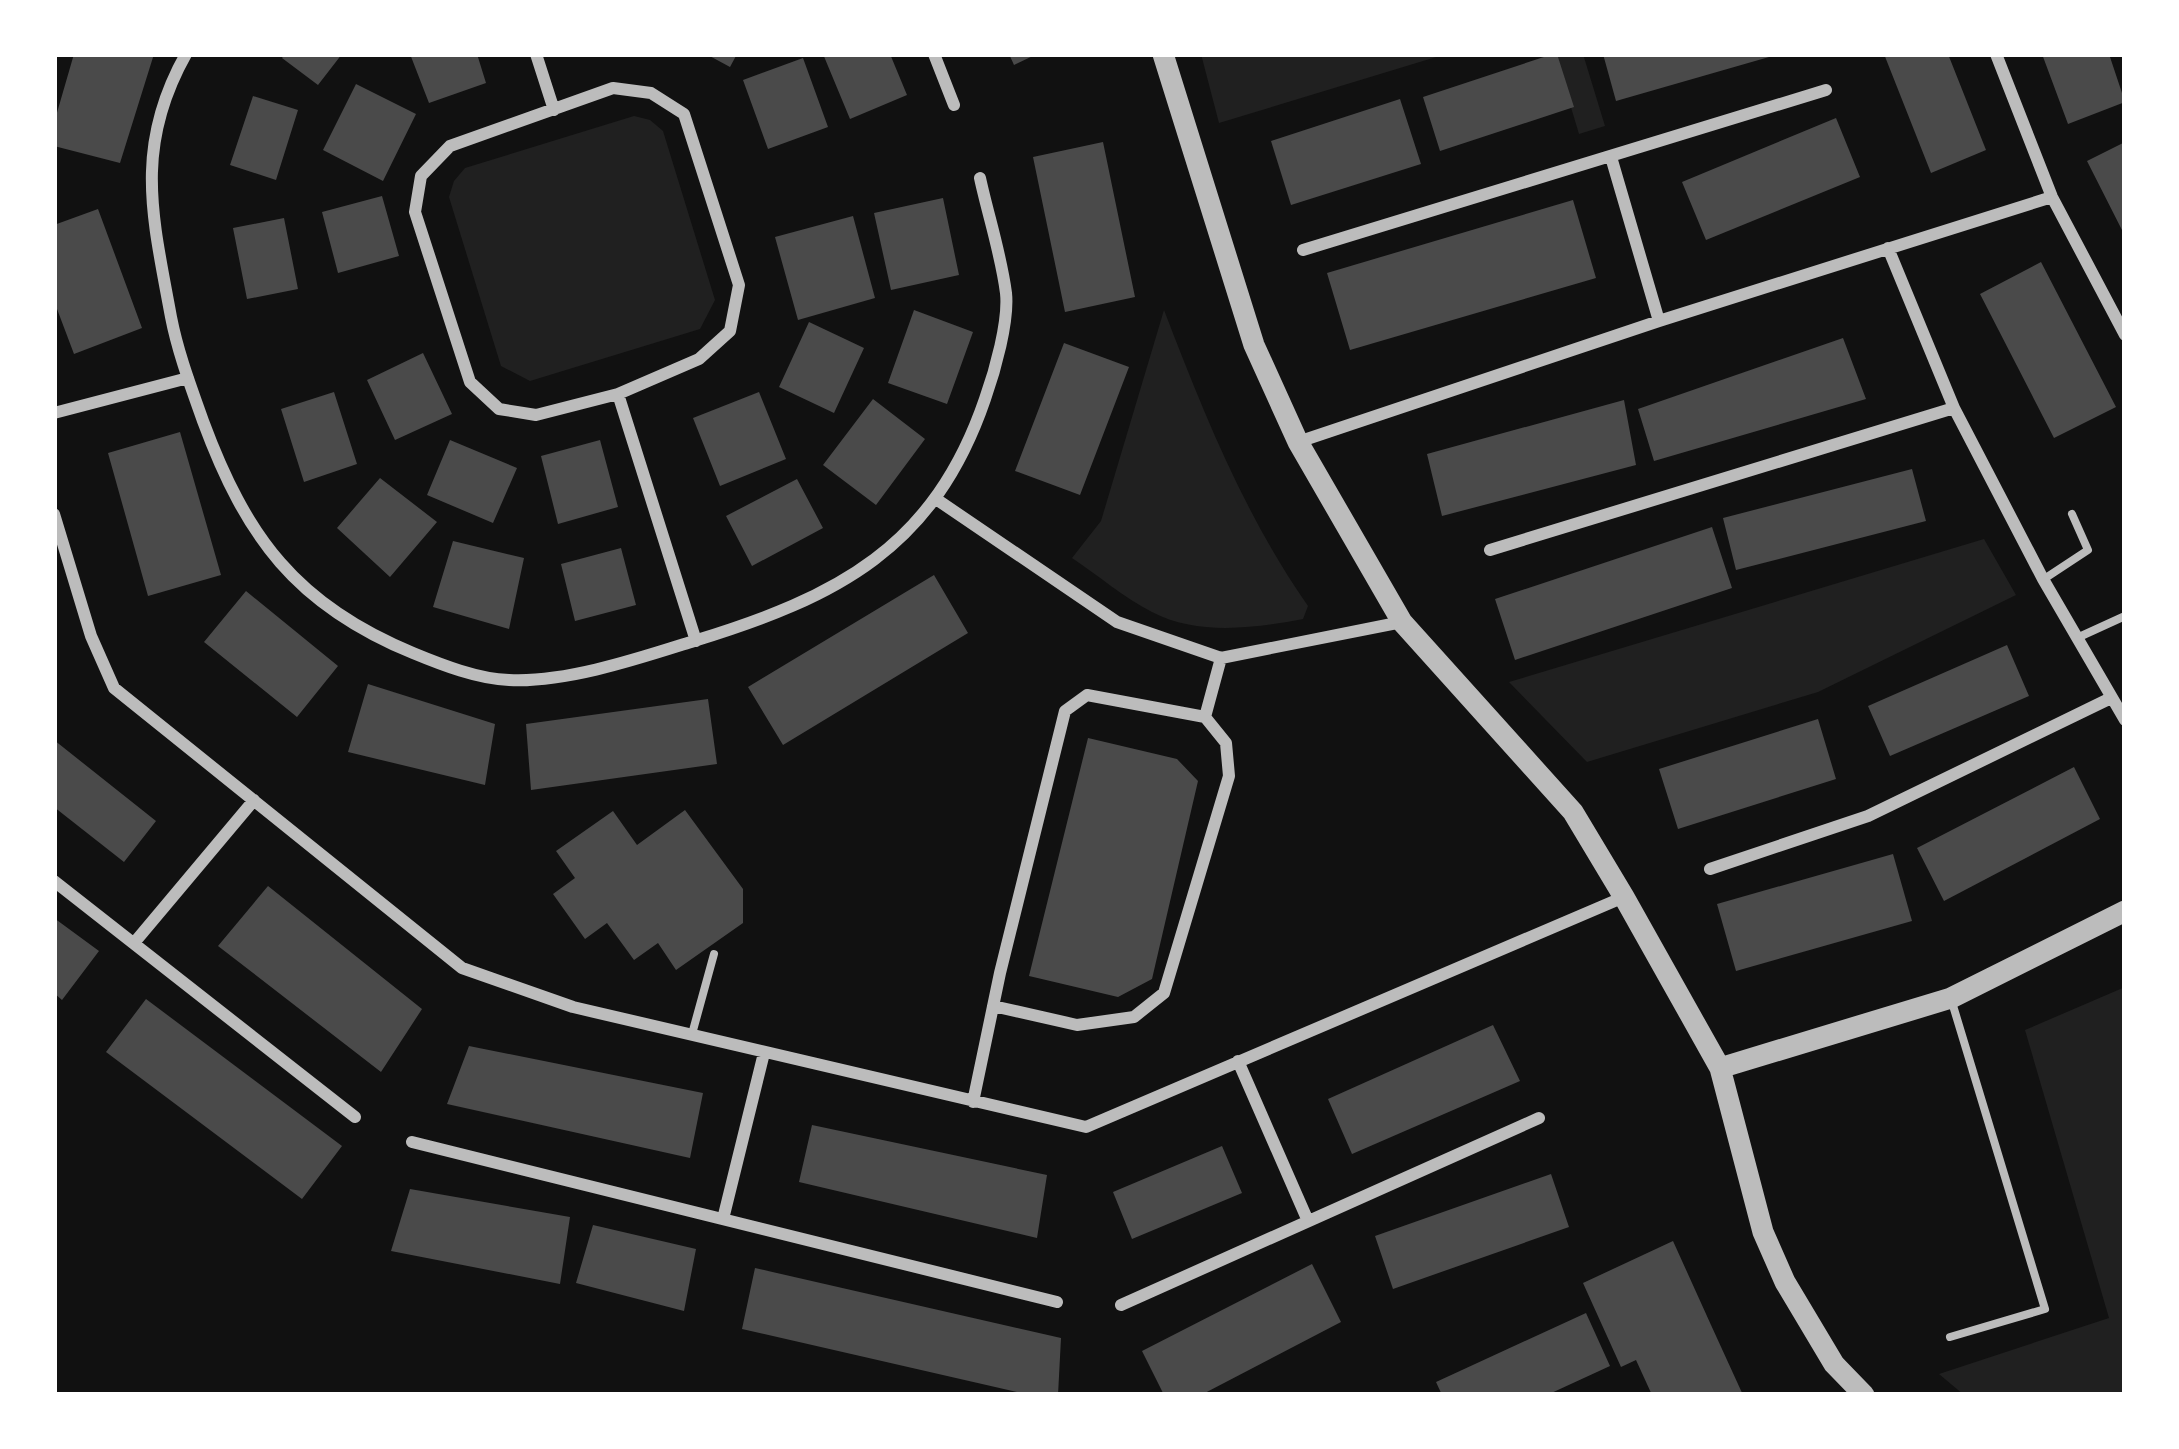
<svg xmlns="http://www.w3.org/2000/svg" width="2179" height="1449" viewBox="0 0 2179 1449" font-family="Figtree,sans-serif">
  <style>
    .green { fill: #202020 }
    .building { fill: #4a4a4a }
    .lines { fill: none; stroke-linecap: round; stroke-linejoin: round }
    .service { stroke: #bcbcbc; stroke-width: 8 }
    .minor { stroke: #bcbcbc; stroke-width: 12 }
    .tertiary { stroke: #bcbcbc; stroke-width: 21 }
  </style>
  <rect width="100%" height="100%" fill="#111"/>
  <path class="green" d="M 1201,54 L 1446,54 L 1219,123 Z
    M 1555,54 L 1583,54 L 1605,126 L 1579,134 Z
    M 634,116 L 650,120 L 663,131 L 715,300 L 700,329 L 530,381 L 501,366 L 449,197 L 454,181 L 465,168 Z
    M 1164,310 C 1203,412 1245,516 1308,606 L 1303,619 C 1256,628 1197,636 1152,612 C 1124,598 1098,575 1072,558 L 1101,521 Z
    M 1984,539 L 2016,595 L 1818,692 L 1587,762 L 1509,682 Z
    M 2125,987 L 2125,1395 L 1964,1395 L 1939,1374 L 2109,1318 L 2025,1030 Z"/>
  <path class="building" d="M 74,54 L 154,54 L 120,163 L 54,146 L 54,123 Z
    M 285,54 L 342,54 L 318,85 L 282,58 Z
    M 410,54 L 477,54 L 486,83 L 429,103 Z
    M 706,54 L 737,54 L 730,67 Z
    M 823,54 L 890,54 L 907,95 L 850,119 Z
    M 1009,54 L 1037,54 L 1014,65 Z
    M 1553,54 L 1557,54 L 1574,107 L 1440,151 L 1423,97 Z
    M 1603,54 L 1776,54 L 1776,55 L 1616,101 Z
    M 1884,54 L 1948,54 L 1986,150 L 1931,173 Z
    M 2042,54 L 2109,54 L 2125,102 L 2068,124 Z
    M 803,58 L 828,127 L 768,149 L 743,80 Z
    M 356,84 L 416,114 L 383,181 L 323,150 Z
    M 253,96 L 298,110 L 276,180 L 230,165 Z
    M 1400,99 L 1421,164 L 1291,205 L 1271,141 Z
    M 1836,118 L 1860,177 L 1706,240 L 1682,182 Z
    M 1103,142 L 1135,297 L 1065,312 L 1033,157 Z
    M 2125,142 L 2125,236 L 2087,161 Z
    M 382,196 L 399,256 L 338,273 L 322,212 Z
    M 943,198 L 959,275 L 891,290 L 874,213 Z
    M 1573,200 L 1596,278 L 1350,350 L 1327,273 Z
    M 98,209 L 142,328 L 74,354 L 54,301 L 54,225 Z
    M 853,216 L 875,298 L 798,320 L 775,237 Z
    M 284,218 L 298,289 L 247,299 L 233,228 Z
    M 2041,262 L 2116,407 L 2054,438 L 1980,294 Z
    M 914,310 L 973,332 L 947,404 L 888,383 Z
    M 809,322 L 864,348 L 834,413 L 779,387 Z
    M 1843,338 L 1866,399 L 1654,461 L 1638,409 Z
    M 1064,343 L 1129,367 L 1080,495 L 1015,471 Z
    M 423,353 L 452,414 L 395,440 L 367,380 Z
    M 334,392 L 357,464 L 304,482 L 281,409 Z
    M 759,392 L 786,459 L 720,486 L 693,418 Z
    M 873,399 L 925,439 L 876,505 L 823,465 Z
    M 1624,400 L 1636,465 L 1442,516 L 1427,454 Z
    M 180,432 L 221,575 L 148,596 L 108,453 Z
    M 450,440 L 517,468 L 493,523 L 427,495 Z
    M 600,440 L 618,507 L 558,524 L 541,456 Z
    M 1912,469 L 1926,521 L 1736,570 L 1723,518 Z
    M 380,478 L 437,522 L 390,577 L 337,528 Z
    M 797,479 L 823,528 L 752,566 L 726,516 Z
    M 1712,527 L 1732,588 L 1515,660 L 1495,599 Z
    M 453,541 L 524,558 L 509,629 L 433,607 Z
    M 621,548 L 636,605 L 575,621 L 561,564 Z
    M 934,575 L 968,633 L 783,745 L 748,687 Z
    M 246,591 L 338,666 L 297,717 L 204,642 Z
    M 2007,645 L 2029,696 L 1890,756 L 1868,706 Z
    M 368,684 L 495,724 L 485,785 L 348,752 Z
    M 708,699 L 717,764 L 531,790 L 526,724 Z
    M 1818,719 L 1836,779 L 1678,829 L 1659,769 Z
    M 1088,738 L 1177,759 L 1198,781 L 1152,979 L 1118,997 L 1029,976 Z
    M 54,740 L 156,821 L 124,862 L 54,807 Z
    M 2074,767 L 2100,819 L 1944,901 L 1917,848 Z
    M 685,810 L 743,889 L 743,923 L 676,970 L 658,943 L 634,960 L 607,923 L 585,939 L 553,894 L 575,878 L 556,851 L 613,811 L 637,845 Z
    M 1893,854 L 1912,921 L 1736,971 L 1717,904 Z
    M 268,886 L 422,1009 L 381,1072 L 218,946 Z
    M 54,918 L 99,951 L 62,1000 L 54,993 Z
    M 146,999 L 342,1146 L 302,1199 L 106,1052 Z
    M 1493,1025 L 1520,1081 L 1352,1154 L 1328,1099 Z
    M 469,1046 L 703,1093 L 690,1158 L 447,1104 Z
    M 812,1125 L 1047,1175 L 1037,1238 L 799,1182 Z
    M 1222,1146 L 1242,1193 L 1132,1239 L 1113,1192 Z
    M 1551,1174 L 1569,1227 L 1393,1289 L 1375,1236 Z
    M 410,1189 L 570,1217 L 560,1284 L 391,1251 Z
    M 593,1225 L 696,1249 L 684,1311 L 576,1283 Z
    M 1673,1241 L 1711,1325 L 1743,1395 L 1652,1395 L 1636,1360 L 1621,1367 L 1583,1283 Z
    M 1312,1264 L 1341,1322 L 1201,1395 L 1164,1395 L 1142,1351 Z
    M 755,1268 L 1061,1338 L 1058,1395 L 1030,1395 L 742,1329 Z
    M 1586,1313 L 1610,1366 L 1547,1395 L 1442,1395 L 1436,1382 Z"/>
  <g class="lines">
    <path class="service" d="M 2044,579 L 2088,550 L 2072,514
      M 2079,637 L 2125,616
      M 692,1034 L 714,954
      M 1950,1337 L 2045,1309 L 1951,999"/>
    <path class="minor" d="M 186,54 C 133,148 153,218 171,317 C 178,353 191,387 203,421 C 246,537 296,605 413,653 C 442,665 478,679 509,680 C 566,683 640,658 694,641 C 838,597 934,548 985,399 C 995,371 1009,321 1006,293 C 1001,254 988,215 980,178
      M 536,54 L 554,110
      M 934,54 L 954,105
      M 1996,54 L 2052,197 L 2125,335
      M 613,88 L 651,93 L 684,114 L 739,285 L 730,331 L 699,359 L 618,394 L 536,415 L 499,409 L 470,382 L 415,212 L 421,176 L 450,146 Z
      M 1611,157 L 1659,321
      M 1888,248 L 1954,408 L 2043,579 L 2125,720
      M 1303,250 L 1826,90
      M 618,394 L 696,641
      M 54,413 L 188,378
      M 1298,442 L 1659,321 L 2052,197
      M 936,499 L 1117,622 L 1221,658 L 1402,622
      M 54,514 L 91,636 L 114,688 L 462,968 L 573,1007 L 1086,1127 L 1624,897
      M 1490,550 L 1954,408
      M 1205,717 L 1221,658
      M 1710,869 L 1868,816 L 2111,698
      M 54,881 L 355,1117
      M 134,943 L 254,800
      M 1238,1061 L 1308,1221
      M 973,1102 L 1000,973 L 1065,711 L 1087,695 L 1205,717 L 1226,743 L 1229,776 L 1164,993 L 1134,1017 L 1077,1025 L 993,1006
      M 412,1142 L 1057,1302
      M 723,1219 L 764,1053
      M 1121,1305 L 1539,1118"/>
    <path class="tertiary" d="M 1163,54 L 1254,345 L 1298,442 L 1402,622 L 1573,812 L 1624,897 L 1720,1068 L 1763,1232 L 1785,1282 L 1834,1364 L 1864,1395
      M 1720,1068 L 1951,998 L 2125,911"/>
  </g>
  <rect width="2179" height="1449" fill="none" stroke="#ffffff" stroke-width="114"/>
</svg>
